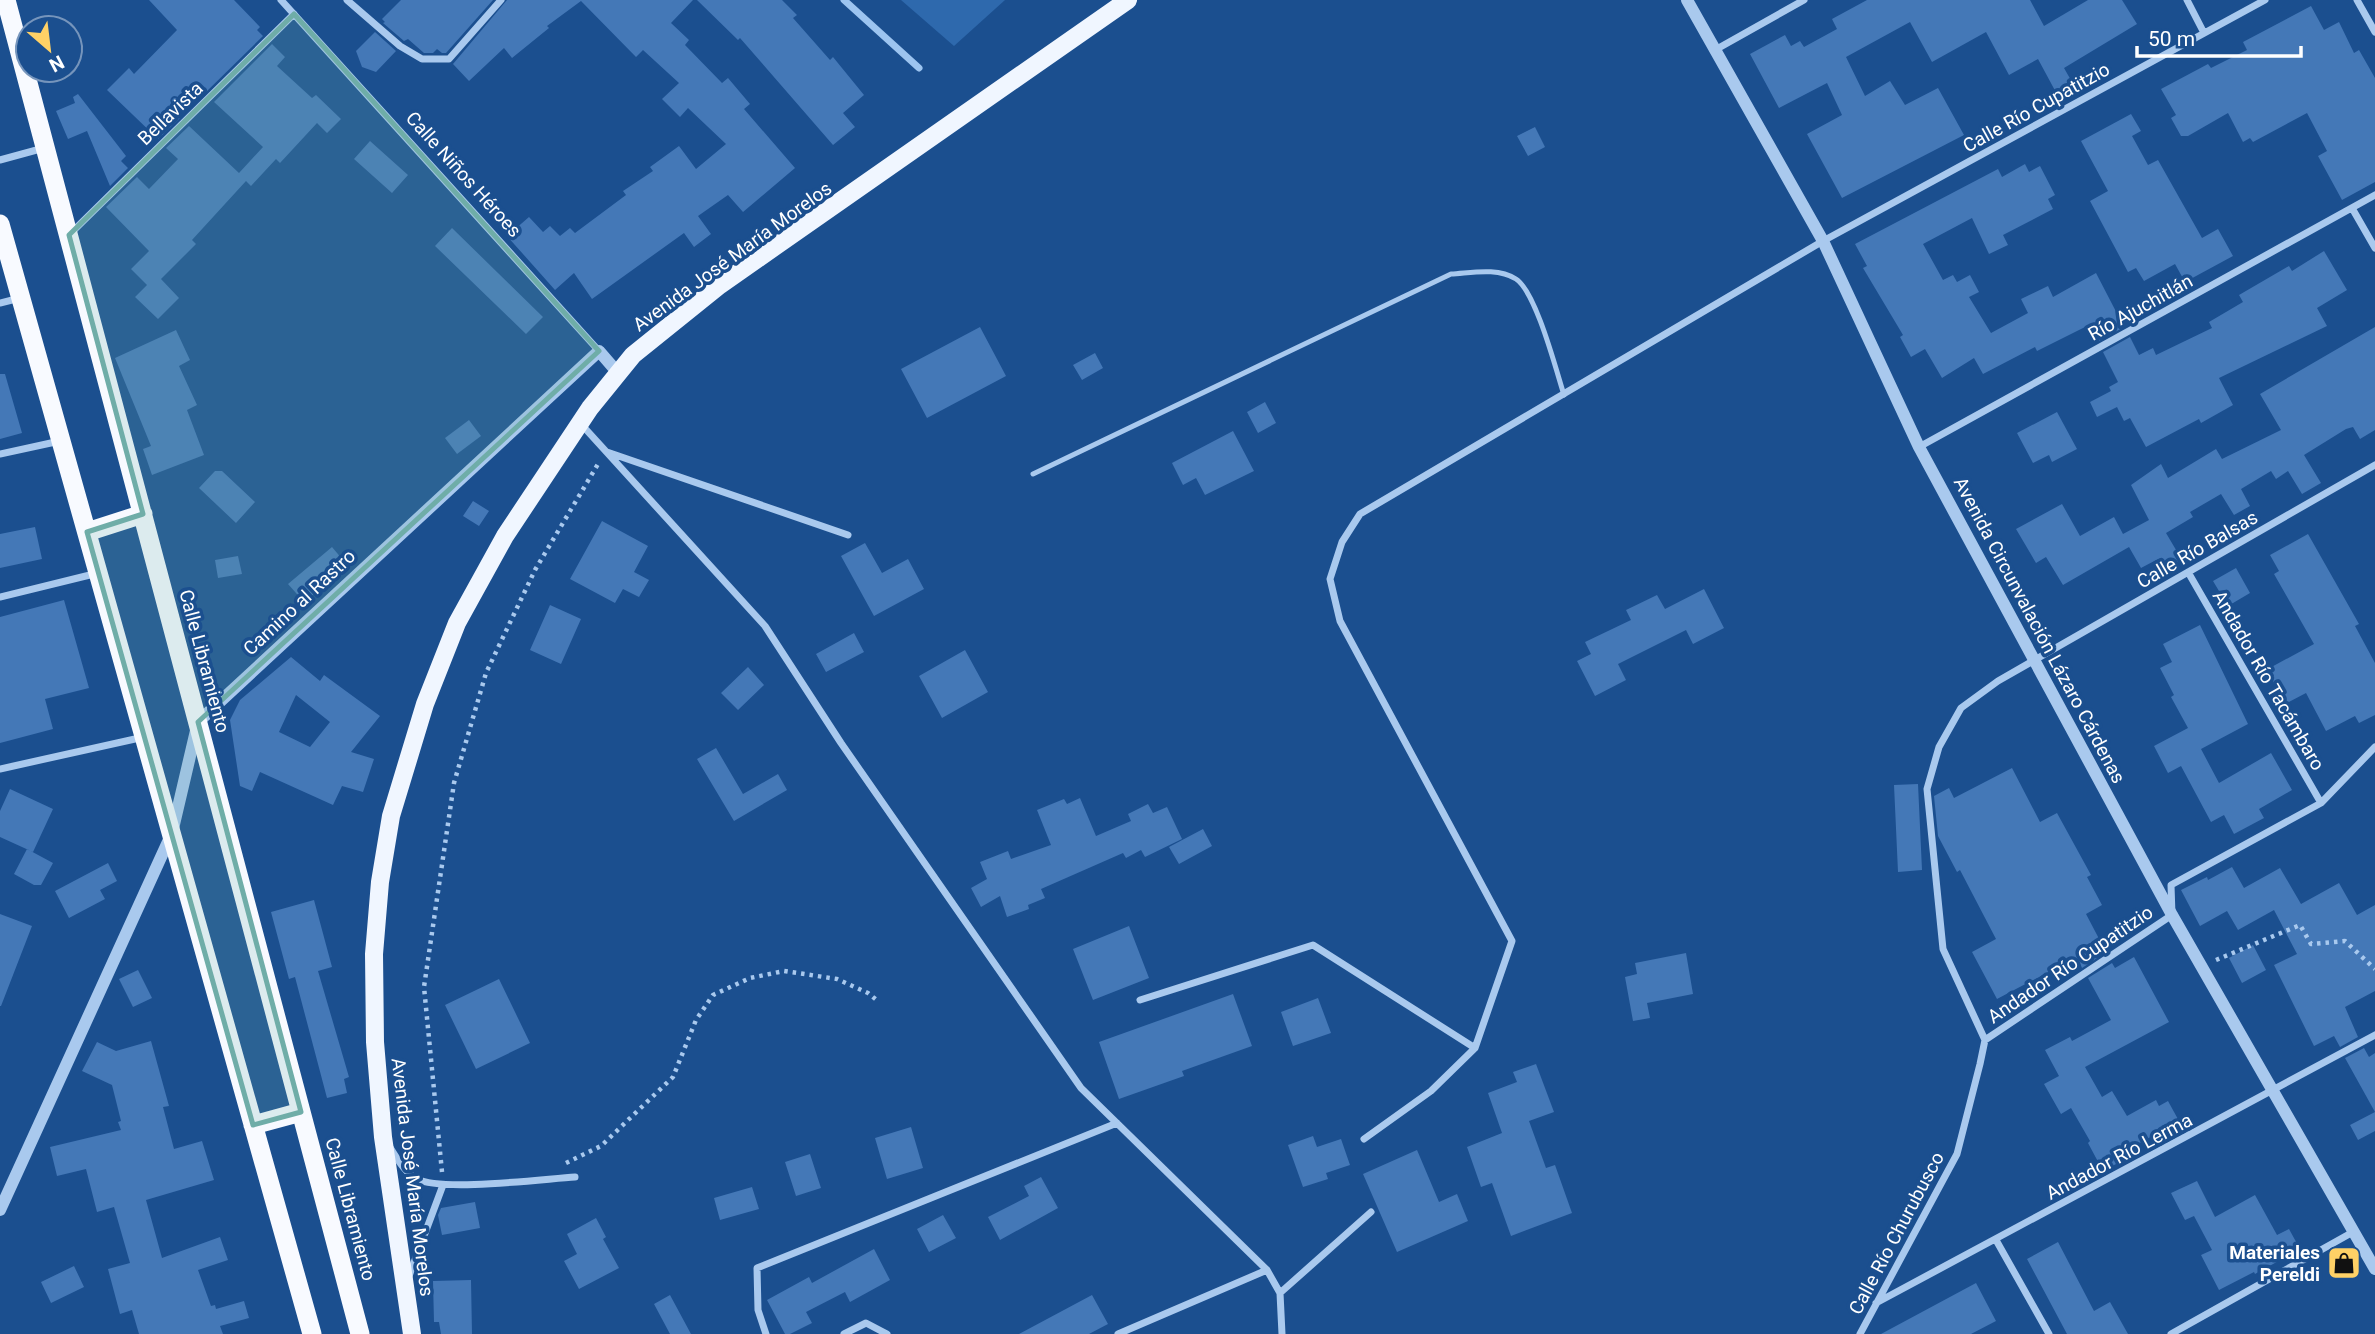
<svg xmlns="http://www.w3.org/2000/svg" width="2375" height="1334" viewBox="0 0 2375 1334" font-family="Roboto,sans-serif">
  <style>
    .green { fill: #2e69ad }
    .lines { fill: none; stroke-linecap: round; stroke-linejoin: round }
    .stream { stroke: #9cc4f0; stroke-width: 7 }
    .building { fill: #4478b7; fill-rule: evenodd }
    .path { stroke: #a9c9ee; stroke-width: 4.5; stroke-dasharray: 3.5 5; stroke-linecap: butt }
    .service { stroke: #a9c9ee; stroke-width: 5 }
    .minor { stroke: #a9c9ee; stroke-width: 7 }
    .tertiary { stroke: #a9c9ee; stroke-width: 12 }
    .primary { stroke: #f0f6ff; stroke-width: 18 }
    .trunk { stroke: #f8faff; stroke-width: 19 }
    .marked { fill: #6fada8; fill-opacity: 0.2; stroke: #6fada8; stroke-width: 5; stroke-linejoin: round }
    .labels { text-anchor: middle; stroke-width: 7; stroke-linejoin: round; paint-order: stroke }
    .street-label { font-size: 19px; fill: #fff; stroke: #1b4f8f }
    .poi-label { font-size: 19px; font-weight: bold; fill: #fff; stroke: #1b4f8f; text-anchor: end }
  </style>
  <rect width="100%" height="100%" fill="#1b4f8f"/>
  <path class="green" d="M 901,0 L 1005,0 L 954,46 Z"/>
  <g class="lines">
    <path class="stream" d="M 844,0 L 919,68"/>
  </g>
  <path class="building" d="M 149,0 L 234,0 L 260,27 L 257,30 L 263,36 L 205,93 L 196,85 L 171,110 L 180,118 L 158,139 L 107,90 L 129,68 L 134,74 L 177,30 Z
    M 401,0 L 493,0 L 446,53 L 442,53 L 437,49 L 433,53 L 424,53 L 408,39 L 404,41 L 383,23 L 385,22 L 382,19 Z
    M 507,0 L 693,0 L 671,23 L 689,40 L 685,45 L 722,83 L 728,78 L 750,104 L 744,109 L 795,168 L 743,212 L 728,195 L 698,216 L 711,234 L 694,247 L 684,233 L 592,299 L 574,273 L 555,290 L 507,236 L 529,217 L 543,232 L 550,226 L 560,236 L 570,228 L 575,233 L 626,195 L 623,191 L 653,171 L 650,167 L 679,146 L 696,169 L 726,144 L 688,108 L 680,117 L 662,99 L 679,83 L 643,50 L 636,57 L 581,1 L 547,26 L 549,28 L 512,58 L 504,48 L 469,81 L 453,64 Z
    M 697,0 L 782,0 L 797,15 L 793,18 L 830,60 L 833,57 L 864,95 L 843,113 L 855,127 L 833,145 L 740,38 L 738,40 Z
    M 1867,0 L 2030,0 L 2044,26 L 2088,0 L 2122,0 L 2137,24 L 2064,68 L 2076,89 L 2059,98 L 2038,59 L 2009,75 L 1986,32 L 1932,62 L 1910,22 L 1846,57 L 1865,96 L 1890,81 L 1905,105 L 1938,88 L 1964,135 L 1842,198 L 1807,134 L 1842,115 L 1827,83 L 1779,108 L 1750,54 L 1785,35 L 1791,46 L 1800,41 L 1804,47 L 1837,29 L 1832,19 Z
    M 2311,6 L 2324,30 L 2339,22 L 2354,53 L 2359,50 L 2375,78 L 2375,182 L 2342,200 L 2318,156 L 2327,151 L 2307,113 L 2253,142 L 2250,138 L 2243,142 L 2228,113 L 2188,136 L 2181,136 L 2171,118 L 2176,115 L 2161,89 L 2208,64 L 2211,68 L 2247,50 L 2243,42 Z
    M 375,32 L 396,51 L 376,72 L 362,67 L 356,51 Z
    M 272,44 L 285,57 L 277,66 L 312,98 L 316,95 L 341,119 L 327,133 L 317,123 L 280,163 L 276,159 L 251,186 L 246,181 L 192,240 L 196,244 L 161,279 L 179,298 L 158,319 L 135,297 L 147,285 L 131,269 L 149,251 L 106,207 L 137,177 L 149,189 L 178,159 L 166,148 L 189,126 L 239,173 L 263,147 L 214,102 Z
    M 78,94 L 126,156 L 121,161 L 128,168 L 110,186 L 87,131 L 68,139 L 56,111 L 75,103 L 73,97 Z
    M 2131,114 L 2141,131 L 2132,136 L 2148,165 L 2158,160 L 2202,238 L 2218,229 L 2233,256 L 2185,282 L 2175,264 L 2144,281 L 2136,268 L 2128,272 L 2090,201 L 2108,191 L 2081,141 Z
    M 1535,127 L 1545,147 L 1528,156 L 1517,136 Z
    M 370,141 L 408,175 L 392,193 L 354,159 Z
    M 2025,164 L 2029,172 L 2040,166 L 2055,195 L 2048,199 L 2053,209 L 2003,235 L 2008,245 L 1989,254 L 1972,218 L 1923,244 L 1943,280 L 1953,275 L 1957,282 L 1970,275 L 1979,292 L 1969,297 L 1991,333 L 2028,313 L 2021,299 L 2048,286 L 2053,297 L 2096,273 L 2124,327 L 2097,342 L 2089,325 L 2037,351 L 2035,347 L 1983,374 L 1974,358 L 1942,378 L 1925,349 L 1911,357 L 1900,337 L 1903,335 L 1863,268 L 1867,266 L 1855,244 L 1998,169 L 2002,177 Z
    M 452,228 L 543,317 L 526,334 L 435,246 Z
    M 2324,251 L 2347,290 L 2317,308 L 2327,326 L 2219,378 L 2233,405 L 2201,423 L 2199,419 L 2146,447 L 2130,418 L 2124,421 L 2117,407 L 2097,417 L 2090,402 L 2111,391 L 2109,387 L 2118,382 L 2103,352 L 2130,337 L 2139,355 L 2153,348 L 2156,355 L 2212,328 L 2209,322 L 2243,302 L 2239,295 L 2289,266 L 2292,271 Z
    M 980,327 L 1006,376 L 927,418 L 901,369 Z
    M 2375,327 L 2375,430 L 2360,439 L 2353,427 L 2346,429 L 2304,455 L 2321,483 L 2302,494 L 2288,471 L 2276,479 L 2271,471 L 2241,489 L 2250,506 L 2234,515 L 2221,494 L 2190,512 L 2193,517 L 2166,533 L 2182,560 L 2165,570 L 2158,559 L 2141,568 L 2129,547 L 2063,585 L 2046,557 L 2036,563 L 2016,529 L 2062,504 L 2080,536 L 2114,517 L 2123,534 L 2149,520 L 2131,485 L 2161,464 L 2168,478 L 2216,449 L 2222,459 L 2281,430 L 2260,394 Z
    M 176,330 L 190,360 L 179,366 L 197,405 L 187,410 L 204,455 L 152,475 L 143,449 L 151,446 L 115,358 Z
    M 1095,353 L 1103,368 L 1082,380 L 1073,365 Z
    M 0,374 L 5,374 L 22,433 L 0,439 Z
    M 1265,402 L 1276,423 L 1258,433 L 1247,412 Z
    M 2057,412 L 2077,449 L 2052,462 L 2049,455 L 2033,463 L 2017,433 Z
    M 469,420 L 481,436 L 457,454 L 445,438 Z
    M 1233,431 L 1254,471 L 1205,495 L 1196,478 L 1183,485 L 1172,463 Z
    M 215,471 L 222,471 L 255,502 L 236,523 L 199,488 Z
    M 473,501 L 489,511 L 479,526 L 463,516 Z
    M 602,521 L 648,546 L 634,572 L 649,580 L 639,597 L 623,589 L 615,603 L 570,579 Z
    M 35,527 L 42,559 L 0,568 L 0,534 Z
    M 2308,534 L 2359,624 L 2355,626 L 2375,663 L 2375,715 L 2359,723 L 2355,716 L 2326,731 L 2306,693 L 2285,704 L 2266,670 L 2314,644 L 2274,574 L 2279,571 L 2270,555 Z
    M 865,543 L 882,573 L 908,559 L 924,589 L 874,616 L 841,556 Z
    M 332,547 L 348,566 L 304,602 L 288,584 Z
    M 238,556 L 242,574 L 218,578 L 215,560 Z
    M 2236,568 L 2250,593 L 2228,606 L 2213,581 Z
    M 1704,589 L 1724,628 L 1693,644 L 1686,630 L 1618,664 L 1626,680 L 1595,696 L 1577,661 L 1591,654 L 1585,642 L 1631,620 L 1626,610 L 1657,595 L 1665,609 Z
    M 64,600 L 89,688 L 45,699 L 53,729 L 0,743 L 0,617 Z
    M 550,605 L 581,619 L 561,664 L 530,650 Z
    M 2200,625 L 2248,724 L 2201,749 L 2219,783 L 2271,753 L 2292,790 L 2259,809 L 2264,818 L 2234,834 L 2224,815 L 2211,822 L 2181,766 L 2168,773 L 2154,746 L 2188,728 L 2171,697 L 2174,695 L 2160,668 L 2172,662 L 2163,644 Z
    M 854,633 L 864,652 L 826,672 L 816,654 Z
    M 965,650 L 988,692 L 942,718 L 919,676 Z
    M 291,657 L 320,681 L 324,675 L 380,716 L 351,752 L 374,759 L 363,792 L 342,786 L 333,805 L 260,772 L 252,791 L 240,786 L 230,720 L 240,700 ZM 296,695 L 330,722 L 310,747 L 279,732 Z
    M 748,667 L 764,685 L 738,710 L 721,693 Z
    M 716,748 L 743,794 L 778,774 L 787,790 L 734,821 L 697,759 Z
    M 2012,768 L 2040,822 L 2057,813 L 2091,875 L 2087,877 L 2102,905 L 2086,914 L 2106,952 L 2082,968 L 2079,961 L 2062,969 L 2060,966 L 1997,999 L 1972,952 L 1996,939 L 1960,870 L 1957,872 L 1938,836 L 1934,796 L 1949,788 L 1954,798 Z
    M 1918,784 L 1922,870 L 1898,872 L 1894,785 Z
    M 10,789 L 53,809 L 33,852 L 0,837 L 0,811 Z
    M 1080,798 L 1096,836 L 1131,821 L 1128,814 L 1148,804 L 1153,813 L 1167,807 L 1182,839 L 1145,857 L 1141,850 L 1126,858 L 1123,853 L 1041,889 L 1045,898 L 1028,905 L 1029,909 L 1007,917 L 1000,896 L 981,907 L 971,888 L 987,879 L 980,862 L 1008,851 L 1011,859 L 1051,845 L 1037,810 L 1064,799 L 1067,804 Z
    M 1203,829 L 1212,846 L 1179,864 L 1169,847 Z
    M 27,849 L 53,863 L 41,885 L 34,885 L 14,874 Z
    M 108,863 L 117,881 L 100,890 L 105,899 L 69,918 L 55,891 Z
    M 2232,867 L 2244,888 L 2280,868 L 2301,904 L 2339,883 L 2357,915 L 2375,905 L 2375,991 L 2345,1007 L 2358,1037 L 2340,1047 L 2334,1036 L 2314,1046 L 2274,965 L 2297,954 L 2274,910 L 2238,930 L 2227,911 L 2200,926 L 2181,890 L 2207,877 L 2208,880 Z
    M 314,900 L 332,967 L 318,971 L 349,1077 L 344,1079 L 347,1093 L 327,1098 L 295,977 L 289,979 L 271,912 Z
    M 0,914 L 32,926 L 1,1006 L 0,1006 Z
    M 1129,926 L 1149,978 L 1093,1000 L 1073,949 Z
    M 2253,945 L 2266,970 L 2242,983 L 2229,958 Z
    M 1686,953 L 1693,994 L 1647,1003 L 1650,1018 L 1633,1021 L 1625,977 L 1637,974 L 1635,963 Z
    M 2134,957 L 2169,1022 L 2085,1067 L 2102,1097 L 2112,1091 L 2127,1116 L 2156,1100 L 2159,1106 L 2168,1101 L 2179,1121 L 2138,1144 L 2142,1150 L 2103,1171 L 2088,1143 L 2090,1141 L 2071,1108 L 2061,1114 L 2044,1084 L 2059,1076 L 2045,1050 L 2070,1037 L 2072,1041 L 2111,1020 L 2088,978 L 2112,963 L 2115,968 Z
    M 138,970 L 152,998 L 133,1007 L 119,979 Z
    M 499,979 L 530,1043 L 476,1069 L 445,1005 Z
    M 1233,994 L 1252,1046 L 1182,1071 L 1184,1076 L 1119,1099 L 1099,1042 Z
    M 1318,998 L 1331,1033 L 1293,1046 L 1281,1012 Z
    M 151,1041 L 169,1106 L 163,1107 L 174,1149 L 202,1141 L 214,1180 L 146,1200 L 162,1258 L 220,1237 L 228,1260 L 198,1270 L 211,1306 L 215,1305 L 216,1309 L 244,1301 L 249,1318 L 220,1326 L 223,1334 L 139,1334 L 132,1310 L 120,1314 L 108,1269 L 130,1263 L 114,1207 L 97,1212 L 86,1169 L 57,1176 L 50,1147 L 121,1130 L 118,1122 L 121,1121 L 112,1085 L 82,1071 L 97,1042 L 116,1051 Z
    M 2364,1048 L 2369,1057 L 2375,1053 L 2375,1131 L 2358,1140 L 2350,1125 L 2375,1112 L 2345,1058 Z
    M 1536,1064 L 1554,1112 L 1529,1121 L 1546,1168 L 1555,1165 L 1572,1213 L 1511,1236 L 1492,1183 L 1481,1187 L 1467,1147 L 1502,1133 L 1488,1093 L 1517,1082 L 1513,1072 Z
    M 911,1127 L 923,1168 L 887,1179 L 875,1138 Z
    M 1313,1136 L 1317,1147 L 1341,1139 L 1350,1165 L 1326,1173 L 1328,1179 L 1303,1187 L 1288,1145 Z
    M 1417,1150 L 1439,1202 L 1457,1194 L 1468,1221 L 1397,1252 L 1363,1174 Z
    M 810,1154 L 821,1188 L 796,1196 L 785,1162 Z
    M 1041,1177 L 1058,1208 L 1000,1240 L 988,1217 L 1029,1196 L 1024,1186 Z
    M 2197,1181 L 2215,1217 L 2255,1195 L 2277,1235 L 2289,1229 L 2300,1249 L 2255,1274 L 2254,1272 L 2219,1290 L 2201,1255 L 2212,1250 L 2194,1216 L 2185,1220 L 2171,1193 Z
    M 752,1187 L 759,1209 L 720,1220 L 714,1198 Z
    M 475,1202 L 480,1228 L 442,1235 L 438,1215 L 441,1208 Z
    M 943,1215 L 956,1238 L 929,1252 L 917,1229 Z
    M 596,1218 L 606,1237 L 603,1239 L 619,1268 L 579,1289 L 564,1261 L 577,1254 L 567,1234 Z
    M 2058,1242 L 2094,1311 L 2110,1302 L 2128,1334 L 2067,1334 L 2027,1259 Z
    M 874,1249 L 890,1280 L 850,1302 L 845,1292 L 806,1312 L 812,1323 L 790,1334 L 785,1334 L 767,1300 L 809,1277 L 812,1283 Z
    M 74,1266 L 84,1287 L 51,1303 L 41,1282 Z
    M 471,1280 L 472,1334 L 441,1334 L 439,1322 L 434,1322 L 433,1281 Z
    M 1976,1283 L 1996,1321 L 1971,1334 L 1881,1334 Z
    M 670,1295 L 691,1334 L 670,1334 L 654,1304 Z
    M 1092,1295 L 1108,1324 L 1089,1334 L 1019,1334 Z"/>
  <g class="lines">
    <path class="path" d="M 2216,960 L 2300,925 L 2311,944 L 2345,941 L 2375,969
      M 566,1163 L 601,1146 L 673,1077 L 696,1020 L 713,995 L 750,978 L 784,971 L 837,979 L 868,993 L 879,1002
      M 442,1172 L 424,987 L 454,783 L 486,673 L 535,570 L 598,464"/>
    <path class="service" d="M 1033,474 L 1451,274 C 1471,273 1497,267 1516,279 C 1536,292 1556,370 1564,395"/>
    <path class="minor" d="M 281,0 L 599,351
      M 347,0 L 400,46 L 422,59 L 449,59 L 501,0
      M 2187,0 L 2204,33
      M 2357,0 L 2375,32
      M 1715,50 L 1804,0
      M 0,160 L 44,148
      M 2352,208 L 2375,248
      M 72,232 L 294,14
      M 0,303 L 20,298
      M 581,424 L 765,626 L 841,743 L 1081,1088 L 1267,1270 L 1280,1293 L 1282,1334
      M 1919,447 L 2375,195
      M 607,452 L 848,535
      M 0,454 L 60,441
      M 2188,572 L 2321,803
      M 0,597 L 98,573
      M 0,769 L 144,737
      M 1140,1000 L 1313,945 L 1475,1048
      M 1985,1040 L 2172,915 L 2171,885 L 2321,803 L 2375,747
      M 1364,1139 L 1431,1091 L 1475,1048 L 1512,941 L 1340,621 L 1330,579 L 1342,542 L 1360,514 L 1823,241 L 2265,0
      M 389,1146 C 397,1158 404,1172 417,1179 C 442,1192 543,1179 575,1177
      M 1996,1240 L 2049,1334
      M 409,1276 L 443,1185
      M 1280,1293 L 1371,1212
      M 1876,1303 L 2375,1035
      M 766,1334 L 758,1310 L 757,1268 L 1117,1123
      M 844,1334 L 866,1323 L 887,1334
      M 1118,1334 L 1267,1270
      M 1860,1334 L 1957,1154 L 1980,1064 L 1985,1040 L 1943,949 L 1927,789 L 1939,747 L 1961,708 L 1998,681 L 2375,465
      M 2171,1334 L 2353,1232"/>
    <path class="tertiary" d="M 1687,0 L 1823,241 L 1919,447 L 2172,915 L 2375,1269
      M 0,1210 L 172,833 L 198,722 L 599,351 L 618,373"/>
    <path class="primary" d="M 412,1334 L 383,1137 L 375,1042 L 374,954 L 380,882 L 391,816 L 425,704 L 457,623 L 505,536 L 590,408 L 633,355 L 720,285 L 1128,0"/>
    <path class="trunk" d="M 6,0 L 360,1334
      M 0,224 L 312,1334
      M 87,532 L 143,514
      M 253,1125 L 301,1112"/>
  </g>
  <path class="marked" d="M 294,14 L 599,351 L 198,722 L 301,1112 L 253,1125 L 87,532 L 143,514 L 69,235 Z"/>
  <defs>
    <symbol id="shop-square" viewBox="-11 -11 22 22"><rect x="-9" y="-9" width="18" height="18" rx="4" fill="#ffd166" stroke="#1b4f8f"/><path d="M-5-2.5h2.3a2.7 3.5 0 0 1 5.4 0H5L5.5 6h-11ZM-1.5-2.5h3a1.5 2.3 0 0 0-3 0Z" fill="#111"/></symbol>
  </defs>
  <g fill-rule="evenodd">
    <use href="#shop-square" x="2325" y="1244" width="38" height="38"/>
  </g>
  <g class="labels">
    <g class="street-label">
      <text transform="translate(2036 107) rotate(-29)" y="7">Calle Río Cupatitzio</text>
      <text transform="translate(170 113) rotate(-44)" y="7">Bellavista</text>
      <text transform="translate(464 174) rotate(48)" y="7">Calle Niños Héroes</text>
      <text transform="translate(732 256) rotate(-36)" y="7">Avenida José María Morelos</text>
      <text transform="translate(2140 307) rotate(-29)" y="7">Río Ajuchitlán</text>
      <text transform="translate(2197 549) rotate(-30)" y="7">Calle Río Balsas</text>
      <text transform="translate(299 602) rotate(-43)" y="7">Camino al Rastro</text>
      <text transform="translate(2040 630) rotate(62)" y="7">Avenida Circunvalación Lázaro Cárdenas</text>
      <text transform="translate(205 661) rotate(75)" y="7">Calle Libramiento</text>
      <text transform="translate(2269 680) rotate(60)" y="7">Andador Río Tacámbaro</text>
      <text transform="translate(2070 964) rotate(-34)" y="7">Andador Río Cupatitzio</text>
      <text transform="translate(2119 1156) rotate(-28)" y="7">Andador Río Lerma</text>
      <text transform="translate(413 1177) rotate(83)" y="7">Avenida José María Morelos</text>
      <text transform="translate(351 1209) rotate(75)" y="7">Calle Libramiento</text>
      <text transform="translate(1896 1233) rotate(-62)" y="7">Calle Río Churubusco</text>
    </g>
    <g class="poi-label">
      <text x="2320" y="1259">Materiales<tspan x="2320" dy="22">Pereldi</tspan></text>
    </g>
  </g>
  <g transform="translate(49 49) rotate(152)"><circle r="33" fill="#1b4f8f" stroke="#7695bc" stroke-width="2"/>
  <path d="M0-5L12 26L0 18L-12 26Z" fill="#ffd166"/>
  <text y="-10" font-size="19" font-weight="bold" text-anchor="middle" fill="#ffffff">N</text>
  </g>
  <path d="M2137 46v10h164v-10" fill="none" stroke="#ffffff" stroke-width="3.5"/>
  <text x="2148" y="46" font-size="21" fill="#ffffff" stroke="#1b4f8f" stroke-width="5" paint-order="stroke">50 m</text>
</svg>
